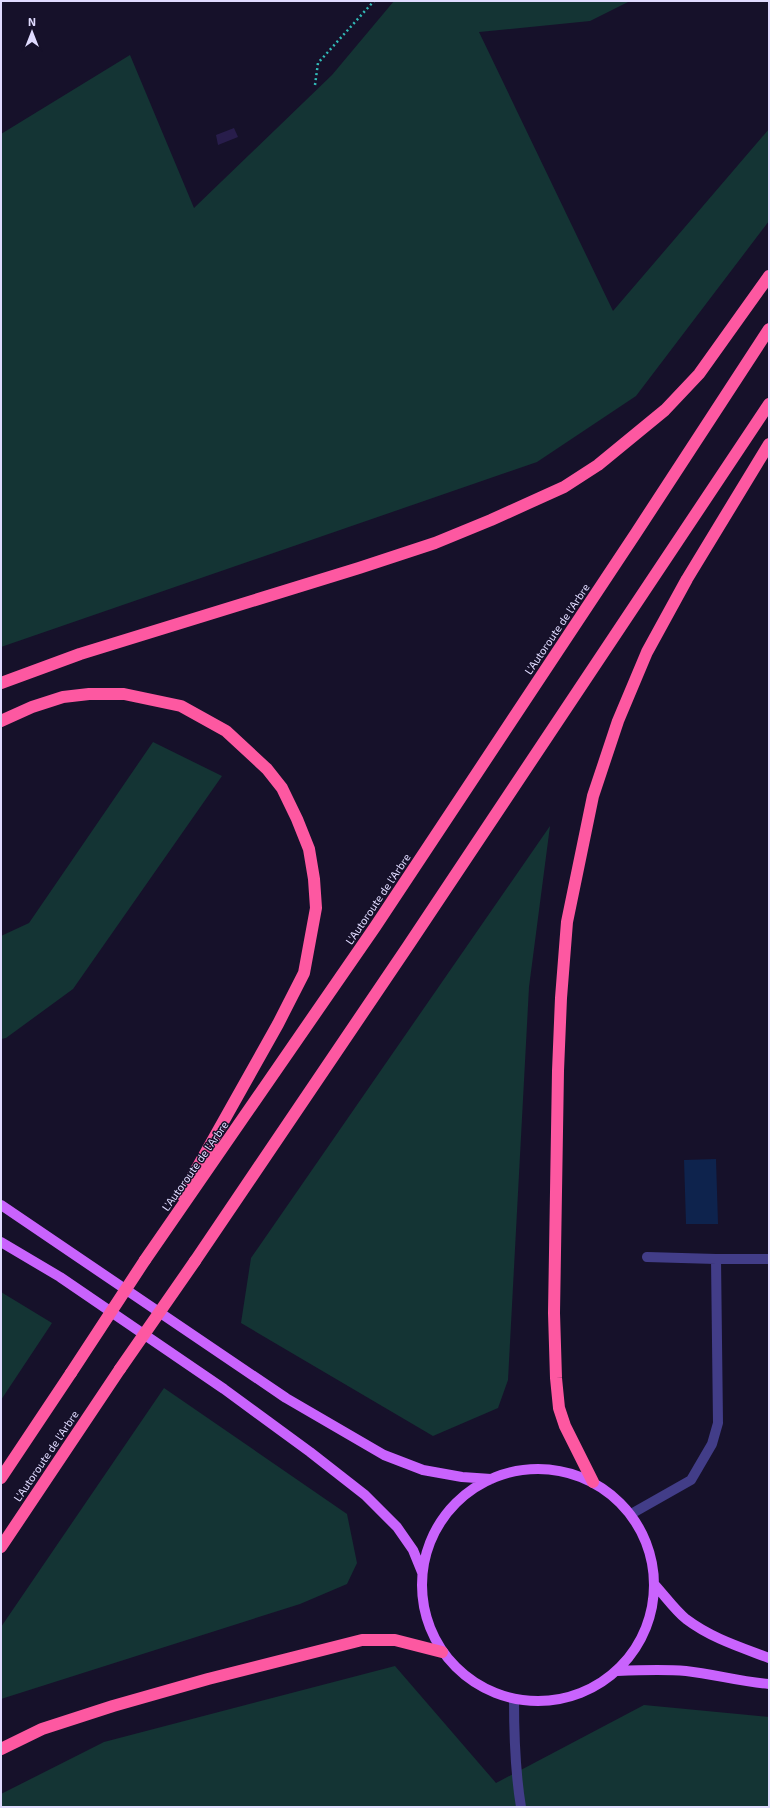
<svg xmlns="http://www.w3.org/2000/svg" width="770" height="1808" viewBox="0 0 770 1808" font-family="'Exo 2',sans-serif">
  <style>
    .green { fill: #143434 }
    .water { fill: #0e234d }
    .building { fill: #281d4b }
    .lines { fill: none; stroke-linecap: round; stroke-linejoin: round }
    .path { stroke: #32bbb8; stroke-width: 2.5; stroke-dasharray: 2 3; stroke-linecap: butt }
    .street { stroke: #423d88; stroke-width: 10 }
    .primary { stroke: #c963fd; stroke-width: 10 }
    .highway { stroke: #fd58a1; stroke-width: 12 }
    .highway-bridge { stroke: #fd58a1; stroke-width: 12 }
    .labels { text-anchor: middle; stroke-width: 3; stroke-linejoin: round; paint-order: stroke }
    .street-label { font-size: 11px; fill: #e0dbff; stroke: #16112a }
  </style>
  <rect width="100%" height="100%" fill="#16112a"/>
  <path class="green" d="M 394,1 L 630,1 L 590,21 L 479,32 L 613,311 L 769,129 L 769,221 L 636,396 L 537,462 L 1,647 L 1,134 L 130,55 L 194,208 L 332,75 Z
    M 153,742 L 222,776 L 73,989 L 6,1038 L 1,1039 L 1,936 L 29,923 Z
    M 550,826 L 529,987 L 508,1380 L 498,1408 L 433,1436 L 241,1323 L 251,1258 Z
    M 1,1292 L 52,1323 L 1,1400 Z
    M 164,1388 L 347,1514 L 357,1563 L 347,1584 L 300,1604 L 1,1699 L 1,1627 Z
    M 395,1666 L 496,1783 L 644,1705 L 769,1717 L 769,1807 L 1,1807 L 1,1794 L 104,1742 Z"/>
  <path class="water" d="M 716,1159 L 718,1224 L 686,1224 L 684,1160 Z"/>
  <path class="building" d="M 234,128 L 238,137 L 218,145 L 216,135 Z"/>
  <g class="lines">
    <path class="path" d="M 315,85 L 318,63 L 374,1"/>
    <path class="street" d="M 647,1257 L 716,1259
      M 631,1514 L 691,1480 L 712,1444 L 718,1423 L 716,1259 L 769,1259
      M 514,1699 C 514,1735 515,1771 521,1807"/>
    <path class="primary" d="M 1,1205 L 286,1398 L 384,1455 L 423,1470 L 462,1477 L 491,1479
      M 1,1242 L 60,1277 L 224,1389 L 310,1452 L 365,1495 L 397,1527 L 413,1550 L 422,1572
      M422 1585a116 116 0 1 1 232 0a116 116 0 1 1-232 0Z
      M 655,1585 C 665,1596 675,1610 686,1619 C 711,1638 740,1647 769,1658
      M 617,1671 C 640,1670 663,1669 686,1671 C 714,1674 741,1682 769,1684"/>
    <path class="highway" d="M 1,683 L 80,654 L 359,568 L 435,543 L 491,520 L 564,487 L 598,465 L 665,410 L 699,374 L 769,276
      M 1,721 L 32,707 L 63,697 L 89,694 L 124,694 L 181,706 L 226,731 L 267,769 L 282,788 L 297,819 L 309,849 L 314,879 L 316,908 L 304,973 L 278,1024 L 182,1195
      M 145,1260 L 375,927 L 636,533 L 769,329
      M 195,1261 L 408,946 L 769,404
      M 1,1478 L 71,1373
      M 593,1482 L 565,1426 L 559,1408 L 556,1378 L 554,1313 L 558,1071 L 561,998 L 567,922 L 593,796 L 618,721 L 647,652 L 687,579 L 769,444
      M 1,1547 L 120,1369
      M 1,1749 L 42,1729 L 113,1706 L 208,1679 L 362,1640 L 395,1640 L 442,1652"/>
    <path class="highway-bridge" d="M 120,1369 L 195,1261
      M 71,1373 L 145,1260"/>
  </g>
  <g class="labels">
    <g class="street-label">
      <text transform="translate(557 629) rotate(-56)" y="4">L'Autoroute de l'Arbre</text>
      <text transform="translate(378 899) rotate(-56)" y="4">L'Autoroute de l'Arbre</text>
      <text transform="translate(195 1166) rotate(-55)" y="4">L'Autoroute de l'Arbre</text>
      <text transform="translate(46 1456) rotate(-56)" y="4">L'Autoroute de l'Arbre</text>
    </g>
  </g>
  <rect width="770" height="1808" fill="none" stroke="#e0dbff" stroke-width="4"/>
  <g transform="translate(32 32)" stroke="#16112a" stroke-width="3" paint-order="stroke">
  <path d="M0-3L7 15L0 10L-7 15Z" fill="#e0dbff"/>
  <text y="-6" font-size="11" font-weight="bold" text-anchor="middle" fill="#e0dbff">N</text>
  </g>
</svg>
